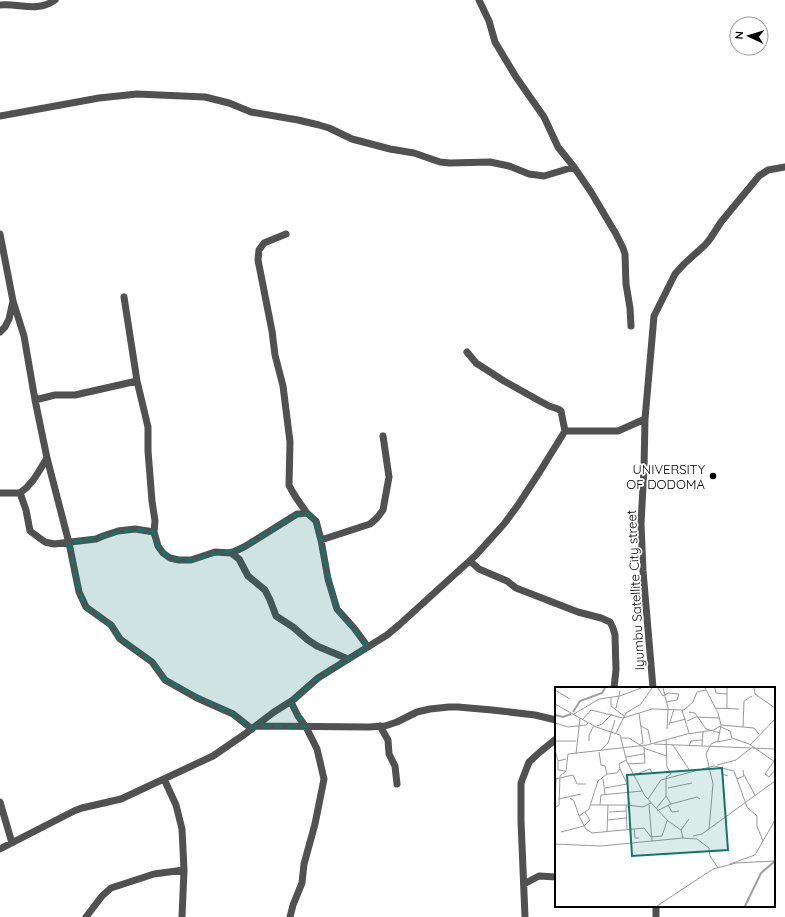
<svg xmlns="http://www.w3.org/2000/svg" width="785" height="917" viewBox="0 0 785 917" font-family="Quicksand,sans-serif">
  <style>
    .lines { fill: none; stroke-linecap: round; stroke-linejoin: round }
    .minor { stroke: #515151; stroke-width: 7 }
    .marked { fill: #0f766e; fill-opacity: 0.2; stroke: #0f766e; stroke-width: 3; stroke-dasharray: 8 5; stroke-linejoin: round }
    .poi-dot { fill: #000; stroke: #fff; stroke-width: 1.5 }
    .labels { text-anchor: middle; stroke-width: 3.5; stroke-linejoin: round; paint-order: stroke }
    .poi-label { font-size: 13px; fill: #000; stroke: #fff; text-anchor: end }
    .street-label { font-size: 13px; fill: #000; stroke: #fff }
    .inset-river { fill: none; stroke: #9f9f9f; stroke-width: 2 }
    .inset-road { fill: none; stroke: #999; stroke-width: 1 }
    .view { fill: #0f766e; fill-opacity: 0.15; stroke: #0f766e; stroke-width: 2 }
    .inset-edge { fill: none; stroke: #000; stroke-width: 2 }
  </style>
  <rect width="100%" height="100%" fill="#fff"/>
  <g class="lines">
    <path class="minor" d="M 479,0 L 489,21 L 495,42 L 516,77 L 544,117 L 558,147 L 574,167 L 591,192 L 616,234 L 623,248 L 625,254 L 626,284 L 630,308 L 631,326
      M 0,5 C 19,3 37,13 55,0
      M 0,116 L 99,98 L 137,94 L 205,97 L 229,103 L 251,112 L 298,120 L 319,125 L 329,128 L 352,139 L 390,149 L 414,153 L 440,162 L 450,163 L 490,162 L 509,166 L 529,174 L 544,176 L 574,167
      M 0,234 L 13,301 L 24,336 L 35,400 L 47,458 L 69,543 L 79,592 L 86,607 L 111,625 L 120,639 L 152,662 L 165,680 L 197,698 L 233,714 L 252,729
      M 286,234 L 264,243 L 259,250 L 258,260 L 272,331 L 275,355 L 283,386 L 290,442 L 289,485 C 293,494 301,505 307,513
      M 124,297 L 137,381 L 148,427 L 148,451 L 152,501 L 155,521 L 154,532
      M 0,332 L 5,327 L 9,319 L 13,301
      M 467,352 L 476,363 L 504,381 L 538,400 L 549,406 L 558,409 L 561,411 L 565,431
      M 35,400 L 55,395 L 75,395 L 137,381
      M 645,419 L 644,468 L 641,524 L 643,571 L 653,688
      M 0,493 L 20,493 L 26,510 L 30,531 L 45,542 L 54,544 L 96,539 L 103,536 L 118,531 L 135,529 L 154,532 L 158,546 L 163,553 L 170,558 L 179,560 L 191,560 L 215,552 L 231,553 L 239,559 L 248,576 L 265,590 L 270,600 L 276,616 L 293,627 L 308,640 L 317,646 L 348,659
      M 20,493 C 33,484 39,471 47,458
      M 321,540 L 370,524 L 377,518 L 383,510 L 389,477 L 383,436
      M 231,553 L 244,547 L 297,514 L 307,513 L 316,521 L 321,540 L 328,579 L 337,609 L 354,628 L 368,647
      M 470,561 L 479,569 L 507,581 L 516,588 L 578,612 L 601,618 L 610,622 L 613,628 L 615,635 L 616,670 L 614,688
      M 256,726 L 369,727 L 385,726 L 397,722 L 417,712 L 430,709 L 449,707 L 458,707 L 492,710 L 535,715 L 556,720
      M 380,726 L 388,740 L 389,754 L 395,766 L 397,784
      M 164,779 L 176,805 L 182,829 L 184,870 L 182,917
      M 0,802 L 12,843
      M 0,849 L 74,811 L 82,808 L 121,799 L 213,756 L 245,734 L 274,712 L 293,700 L 318,678 L 387,635 L 399,625 L 476,555 L 504,524 L 518,505 L 539,473 L 565,431 L 618,431 L 645,419 L 654,316 L 675,274 L 684,264 L 705,245 L 710,239 L 721,222 L 759,176 L 768,170 L 785,167
      M 524,884 L 539,876 L 556,877
      M 656,906 L 656,917
      M 86,917 L 102,896 L 111,888 L 154,874 L 184,870
      M 290,917 L 293,905 L 302,883 L 304,864 L 315,824 L 324,779 L 317,749 L 306,727 L 298,716 L 291,702
      M 525,917 L 521,821 L 521,783 L 529,762 L 540,752 L 556,739"/>
  </g>
  <path class="marked" d="M 307,513 L 316,521 L 337,609 L 368,647 L 318,678 L 291,702 L 306,727 L 256,726 L 252,729 L 233,714 L 165,680 L 152,662 L 120,639 L 111,625 L 86,607 L 79,592 L 69,543 L 135,529 L 154,532 L 158,546 L 170,558 L 191,560 L 244,547 L 297,514 Z"/>
  <circle class="poi-dot" cx="713" cy="476" r="4"/>
  <g class="labels">
    <g class="poi-label">
      <text x="705" y="474">UNIVERSITY<tspan x="705" dy="15">OF DODOMA</tspan></text>
    </g>
    <g class="street-label">
      <text transform="translate(635 590) rotate(-93)" y="5">Iyumbu Satellite City street</text>
    </g>
  </g>
  <g transform="translate(555 687)">
    <rect width="220" height="220" fill="#fff"/>
    <path class="inset-river" d="M 18,25 L 25,14 L 47,6 L 50,1M 0,28 L 8,30 L 16,27M 190,219 L 206,186 L 220,174"/>
    <path class="inset-road" d="M 103,1 L 108,9 L 113,6 L 124,7 L 122,13 L 111,15M 108,1 L 113,21 L 112,42M 150,1 L 163,26 L 166,38 L 163,54 L 156,57 L 151,67 L 158,97 L 154,142M 160,1 L 161,6 L 172,7M 172,1 L 172,21M 199,1 L 200,7 L 220,21M 0,3 L 15,12M 56,11 L 56,19 L 69,29M 0,17 L 41,40 L 65,48 L 72,75 L 90,109 L 113,134 L 126,143 L 128,151 L 142,152 L 154,161 L 155,169 L 163,181M 61,21 L 65,4M 160,21 L 184,22M 127,23 L 134,46M 134,25 L 140,26 L 151,42 L 165,46M 19,27 L 44,12 L 65,9 L 86,1M 28,32 L 36,23 L 68,31 L 97,22 L 129,23 L 138,15 L 142,5 L 151,3M 132,34 L 141,30 L 165,31M 0,36 L 13,40 L 31,38 L 33,36M 115,36 L 131,32M 114,38 L 119,22M 166,38 L 199,41 L 204,47M 42,39 L 47,37 L 57,27M 86,39 L 93,43 L 96,57M 166,40 L 175,44 L 177,51 L 194,57 L 220,75M 188,40 L 189,14 L 197,9M 61,46 L 71,26 L 86,17 L 97,1M 66,51 L 74,51 L 91,62 L 112,69M 0,54 L 21,54M 34,54 L 34,48 L 39,38M 162,55 L 177,52M 99,57 L 220,62M 84,58 L 88,56 L 84,26M 118,58 L 135,84M 195,58 L 220,32M 134,59 L 136,54 L 147,53M 147,59 L 148,45M 0,63 L 3,74 L 11,72M 45,64 L 53,56 L 60,33M 21,67 L 25,31M 71,70 L 89,67M 3,74 L 3,83 L 10,84M 219,74 L 210,87 L 214,90 L 220,83M 73,77 L 90,76 L 89,60M 162,78 L 181,73 L 196,61M 166,80 L 167,87 L 173,89M 52,87 L 62,86 L 65,82 L 64,77 L 71,73M 79,88 L 95,82 L 97,86M 189,88 L 200,108M 0,92 L 18,88 L 22,97 L 31,97M 48,92 L 50,107M 182,92 L 189,89 L 188,83M 50,101 L 72,97 L 65,82M 113,101 L 137,96M 15,111 L 19,114 L 24,129 L 34,122 L 43,94 L 52,87 L 50,79 L 46,78 L 44,65M 4,112 L 26,107M 93,112 L 106,93 L 159,79 L 179,84 L 192,120 L 202,129 L 202,139 L 208,154M 0,113 L 1,92M 116,117 L 142,110 L 145,112M 36,118 L 73,118 L 88,120 L 96,116M 45,118 L 46,108 L 87,104M 71,118 L 72,143M 94,118 L 97,154M 113,118 L 117,125 L 124,124M 0,121 L 4,118 L 5,89 L 11,84 L 13,67 L 92,58 L 132,47 L 159,43 L 165,39M 101,122 L 111,109 L 111,90 L 116,87 L 112,80 L 111,53M 102,124 L 116,117 L 111,109M 54,125 L 71,124M 24,129 L 31,142 L 37,146 L 89,141 L 96,150 L 107,149 L 112,134M 52,133 L 71,131M 79,142 L 80,151 L 84,151M 126,143 L 134,132M 6,145 L 29,139 L 35,133 L 30,125M 52,145 L 53,118M 138,149 L 147,147 L 220,94M 0,157 L 46,159 L 128,151M 175,177 L 200,168 L 220,133M 102,219 L 158,182 L 181,176 L 220,174"/>
    <path class="view" d="M 167,81 L 173,163 L 77,169 L 72,88 Z"/>
    <rect width="220" height="220" class="inset-edge"/>
  </g>
  <g transform="translate(749 36) rotate(274)"><circle r="19" fill="#ffffff" stroke="#999999"/>
  <path d="M0-3L7 15L0 10L-7 15Z" fill="#000000"/>
  <text y="-6" font-size="11" font-weight="bold" text-anchor="middle" fill="#000000">N</text>
  </g>
</svg>
